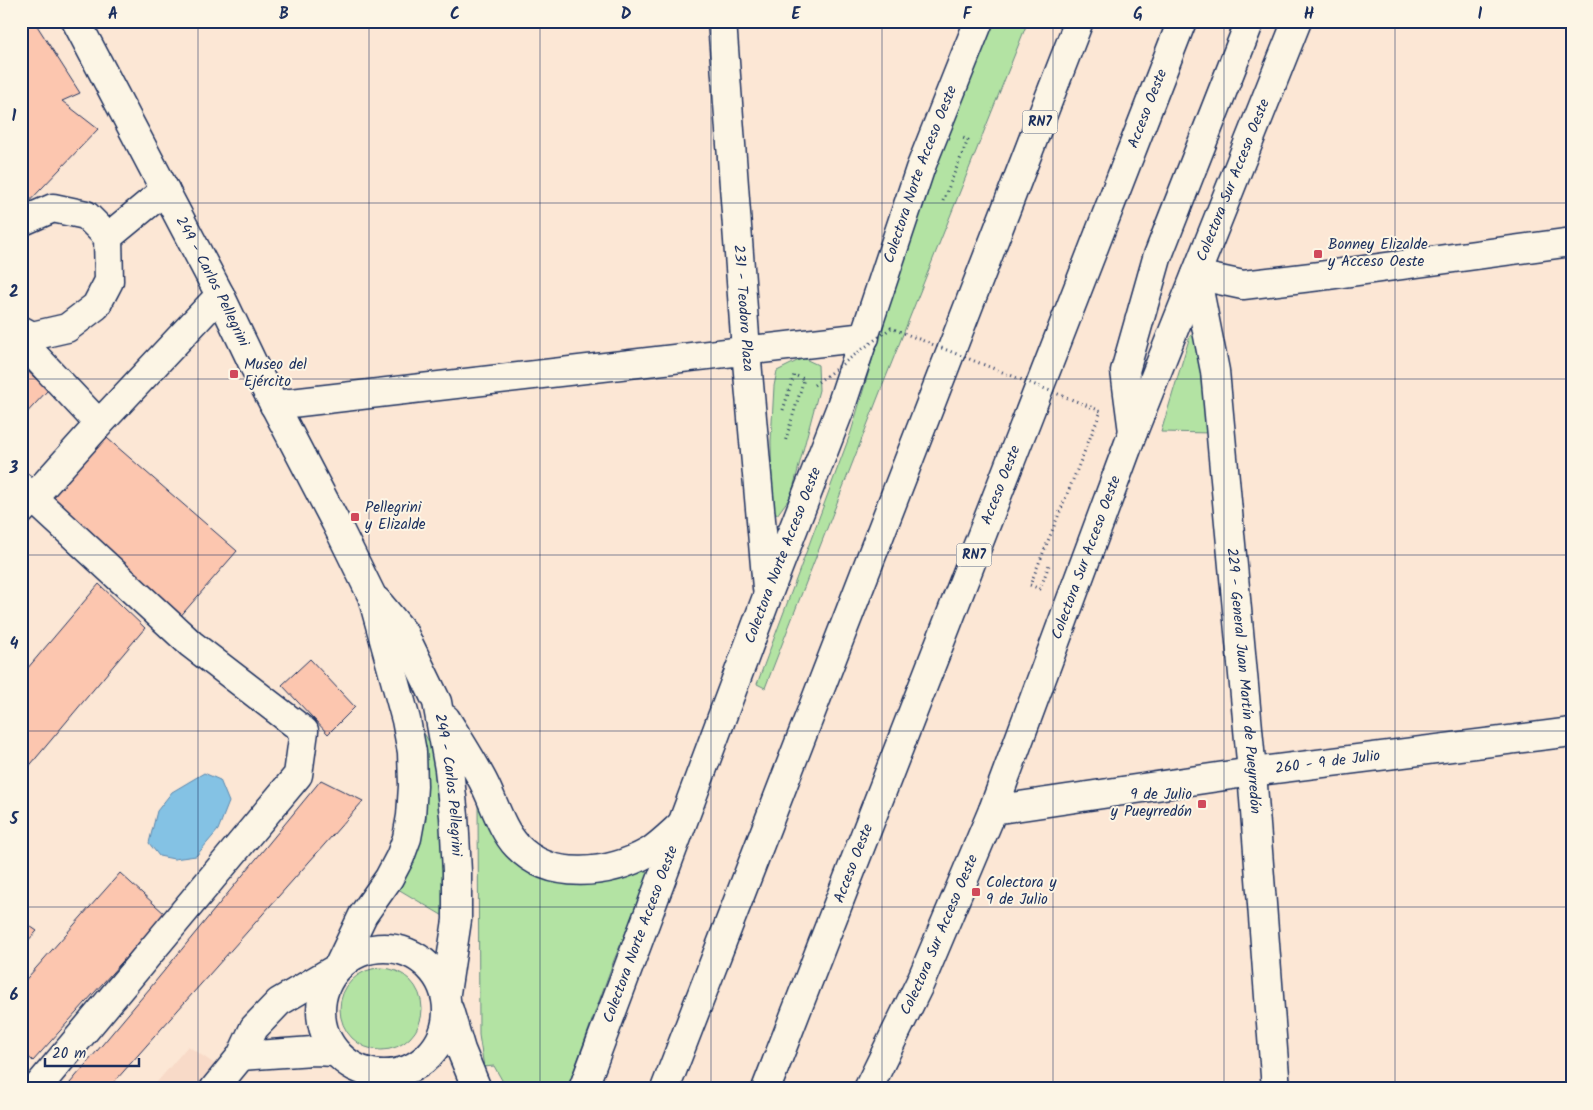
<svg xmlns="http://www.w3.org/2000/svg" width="1593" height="1110" font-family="Kalam,sans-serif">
	<rect width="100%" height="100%" fill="#fce7d5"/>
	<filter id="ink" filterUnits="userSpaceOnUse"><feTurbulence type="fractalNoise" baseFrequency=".02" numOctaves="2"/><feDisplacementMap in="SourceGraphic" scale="10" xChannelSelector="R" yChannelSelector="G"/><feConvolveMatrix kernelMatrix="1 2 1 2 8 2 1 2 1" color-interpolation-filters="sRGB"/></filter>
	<g filter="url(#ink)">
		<!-- built -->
		<path fill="#f8dac8" d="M188,1046L228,1073L251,1089H151Z
			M300,1082L308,1089H278Z"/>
		<!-- green -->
		<path fill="#b3e3a3" stroke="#678980" d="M991,21H1028L880,392L765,688L757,684L851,432L907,241Z
			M1199,330L1212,433L1161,432L1190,336Z
			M803,358L818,365L819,390L791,496L777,515L772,505L771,441L774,386L777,371Z
			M422,730L431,745L444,830L445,917L398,889L410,855L426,821Z
			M478,798C489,818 505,855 523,869C538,881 593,879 614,879C625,879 637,869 646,871L649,875L648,880L614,960L567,1089H507L494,1066L484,1067L479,1035Z
			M340 1009a41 41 0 1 1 82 0a41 41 0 1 1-82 0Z"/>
		<!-- water -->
		<path fill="#84c2e4" stroke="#5a87ae" d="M204,773L220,780L229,802L218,830L196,856L174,859L159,856L149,843L157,811L172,792Z"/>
		<!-- building -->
		<path fill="#fcc6af" stroke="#1b2f5e" d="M21,21H34L80,93L62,101L98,129L23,208L21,207V89L28,80L21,67Z
			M21,365L48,390L21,419Z
			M100,432L237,551L178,619L41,500Z
			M99,584L145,628L21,776V676Z
			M310,659L355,707L328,734L282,685Z
			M321,780L363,801L108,1089H65L150,988Z
			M120,873L165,914L33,1061L21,1050V985Z
			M21,920L37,931L21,948Z"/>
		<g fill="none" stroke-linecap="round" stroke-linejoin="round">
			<defs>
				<g id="minor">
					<path id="s1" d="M76,21L220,295L254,366L336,523L372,596L406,720L412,752L413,786L411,816L407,838L400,857L389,878L363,915L340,963"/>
					<path id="s2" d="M722,21L746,350L767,588"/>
					<path d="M21,222L53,208L86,215L108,237L109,281L96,306L67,328L32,336L21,330"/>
					<path d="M108,237L165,190"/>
					<path id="s3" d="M1196,275L1215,371L1252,772L1276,1089"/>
					<path d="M1196,275L1243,285L1320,276L1572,242"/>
					<path d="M21,341L99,424"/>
					<path d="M274,405L865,337"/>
					<path d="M21,487L191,644L304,731L298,775L36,1089"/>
					<path d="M21,511L99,424L220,295"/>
					<path id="s4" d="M377,601L403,632L437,702L449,769L454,816L457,872V920L446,993"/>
					<path d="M446,719C459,740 472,760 483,781C494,802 501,829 517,846C551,882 610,874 649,852C660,845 671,834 681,825"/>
					<path id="s5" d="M993,810L1252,772L1572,732"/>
					<circle cx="384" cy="1011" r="63"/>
					<path d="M449,1010L461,1050L477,1089"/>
					<path d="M241,1056L313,1051L335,1052"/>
					<path d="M214,1089L241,1056L254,1028L279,1002L335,969"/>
					<path id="s6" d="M583,1089L768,594L840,409L920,169L979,21"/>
					<path id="s7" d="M868,1089L920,983L993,810L1133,432L1297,21"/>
				</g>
				<g id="highway">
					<path d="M1133,432L1125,371L1157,258L1250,21"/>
					<path d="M665,1089L1079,21"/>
					<path id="s8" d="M766,1089L1182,21"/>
				</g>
			</defs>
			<!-- minor casing -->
			<use href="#minor" stroke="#1b2f5e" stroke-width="31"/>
			<!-- highway casing -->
			<use href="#highway" stroke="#1b2f5e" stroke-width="31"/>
			<!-- path -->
			<path stroke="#1b2f5e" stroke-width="3" stroke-dasharray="1 4" stroke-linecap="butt" d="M943,201L968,140L963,138
				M783,410L794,375L804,379L785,442
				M1030,585L1040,589L1049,565"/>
			<!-- minor -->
			<use href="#minor" stroke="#fcf5e5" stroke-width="28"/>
			<!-- highway -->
			<use href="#highway" stroke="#fcf5e5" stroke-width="28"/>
			<!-- path-bridge -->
			<path stroke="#1b2f5e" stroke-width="3" stroke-dasharray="1 4" stroke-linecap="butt" d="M814,385L891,328L1101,411L1030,585"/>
		</g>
	</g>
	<!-- grid -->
	<path fill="none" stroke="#1b2f5e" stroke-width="1" stroke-opacity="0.55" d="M198,21V1089M369,21V1089M540,21V1089M711,21V1089M882,21V1089M1053,21V1089M1224,21V1089M1395,21V1089M21,203H1572M21,379H1572M21,555H1572M21,731H1572M21,907H1572"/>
	<!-- markers -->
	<g fill="#d1495b" stroke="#fcf5e5" stroke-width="2">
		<rect x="1313" y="249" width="10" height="10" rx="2.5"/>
		<rect x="229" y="369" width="10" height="10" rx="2.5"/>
		<rect x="350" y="512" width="10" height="10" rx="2.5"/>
		<rect x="1197" y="799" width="10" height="10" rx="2.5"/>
		<rect x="971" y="887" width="10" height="10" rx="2.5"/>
	</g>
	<g text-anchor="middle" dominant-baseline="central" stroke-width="4" stroke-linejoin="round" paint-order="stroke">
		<!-- shield labels -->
		<g fill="#fcf5e5" stroke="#5e6a86" stroke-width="1">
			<rect x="1022.5" y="110.5" width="35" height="23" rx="4"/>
			<rect x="956.5" y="543.5" width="35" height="23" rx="4"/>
		</g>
		<g font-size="14" font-weight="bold" fill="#1b2f5e">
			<text x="1040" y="122">RN7</text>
			<text x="974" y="555">RN7</text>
		</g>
		<!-- street labels -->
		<g font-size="15" fill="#1b2f5e" stroke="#fcf5e5">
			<text stroke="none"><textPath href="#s8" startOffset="1052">Acceso Oeste</textPath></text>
			<text stroke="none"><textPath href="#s6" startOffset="975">Colectora Norte Acceso Oeste</textPath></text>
			<text stroke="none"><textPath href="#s7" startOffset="980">Colectora Sur Acceso Oeste</textPath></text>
			<text stroke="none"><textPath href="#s1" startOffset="294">249 - Carlos Pellegrini</textPath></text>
			<text stroke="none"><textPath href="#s2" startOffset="288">231 - Teodoro Plaza</textPath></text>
			<text stroke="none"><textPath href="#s8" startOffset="648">Acceso Oeste</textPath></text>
			<text stroke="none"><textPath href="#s6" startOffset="570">Colectora Norte Acceso Oeste</textPath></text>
			<text stroke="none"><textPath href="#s7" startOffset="575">Colectora Sur Acceso Oeste</textPath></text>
			<text stroke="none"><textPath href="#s3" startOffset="409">229 - General Juan Martín de Pueyrredón</textPath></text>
			<text stroke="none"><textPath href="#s5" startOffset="338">260 - 9 de Julio</textPath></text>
			<text stroke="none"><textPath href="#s4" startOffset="202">249 - Carlos Pellegrini</textPath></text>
			<text stroke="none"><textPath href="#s8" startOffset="242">Acceso Oeste</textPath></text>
			<text stroke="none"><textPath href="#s7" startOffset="170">Colectora Sur Acceso Oeste</textPath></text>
			<text stroke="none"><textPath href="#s6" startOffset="165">Colectora Norte Acceso Oeste</textPath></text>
		</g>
		<!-- poi labels -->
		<g font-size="15" fill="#1b2f5e" stroke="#fcf5e5" text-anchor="start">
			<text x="1328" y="245">Bonney Elizalde<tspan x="1328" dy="17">y Acceso Oeste</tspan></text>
			<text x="244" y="365">Museo del<tspan x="244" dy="17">Ejército</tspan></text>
			<text x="365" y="508">Pellegrini<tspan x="365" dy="17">y Elizalde</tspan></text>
			<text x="1192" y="795" text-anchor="end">9 de Julio<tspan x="1192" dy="17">y Pueyrredón</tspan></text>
			<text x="986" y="883">Colectora y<tspan x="986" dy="17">9 de Julio</tspan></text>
		</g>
	</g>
	<!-- margin -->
	<rect width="1593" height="1110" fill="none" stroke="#fcf5e5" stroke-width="55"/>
	<!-- scale -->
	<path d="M45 1058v8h94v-8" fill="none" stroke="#1b2f5e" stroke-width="2.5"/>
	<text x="52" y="1058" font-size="15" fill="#1b2f5e" stroke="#fcf5e5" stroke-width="4" paint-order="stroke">20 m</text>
	<rect x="28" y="28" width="1538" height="1054" fill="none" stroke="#1b2f5e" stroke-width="2"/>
	<g font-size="16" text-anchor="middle" font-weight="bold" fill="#1b2f5e">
		<text x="113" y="19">A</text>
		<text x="284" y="19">B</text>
		<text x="455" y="19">C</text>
		<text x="626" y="19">D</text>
		<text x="796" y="19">E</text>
		<text x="967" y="19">F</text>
		<text x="1138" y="19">G</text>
		<text x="1309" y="19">H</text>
		<text x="1480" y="19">I</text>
		<text x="14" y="121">1</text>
		<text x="14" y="297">2</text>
		<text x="14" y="473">3</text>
		<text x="14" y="649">4</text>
		<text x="14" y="824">5</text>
		<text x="14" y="1000">6</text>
	</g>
</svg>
